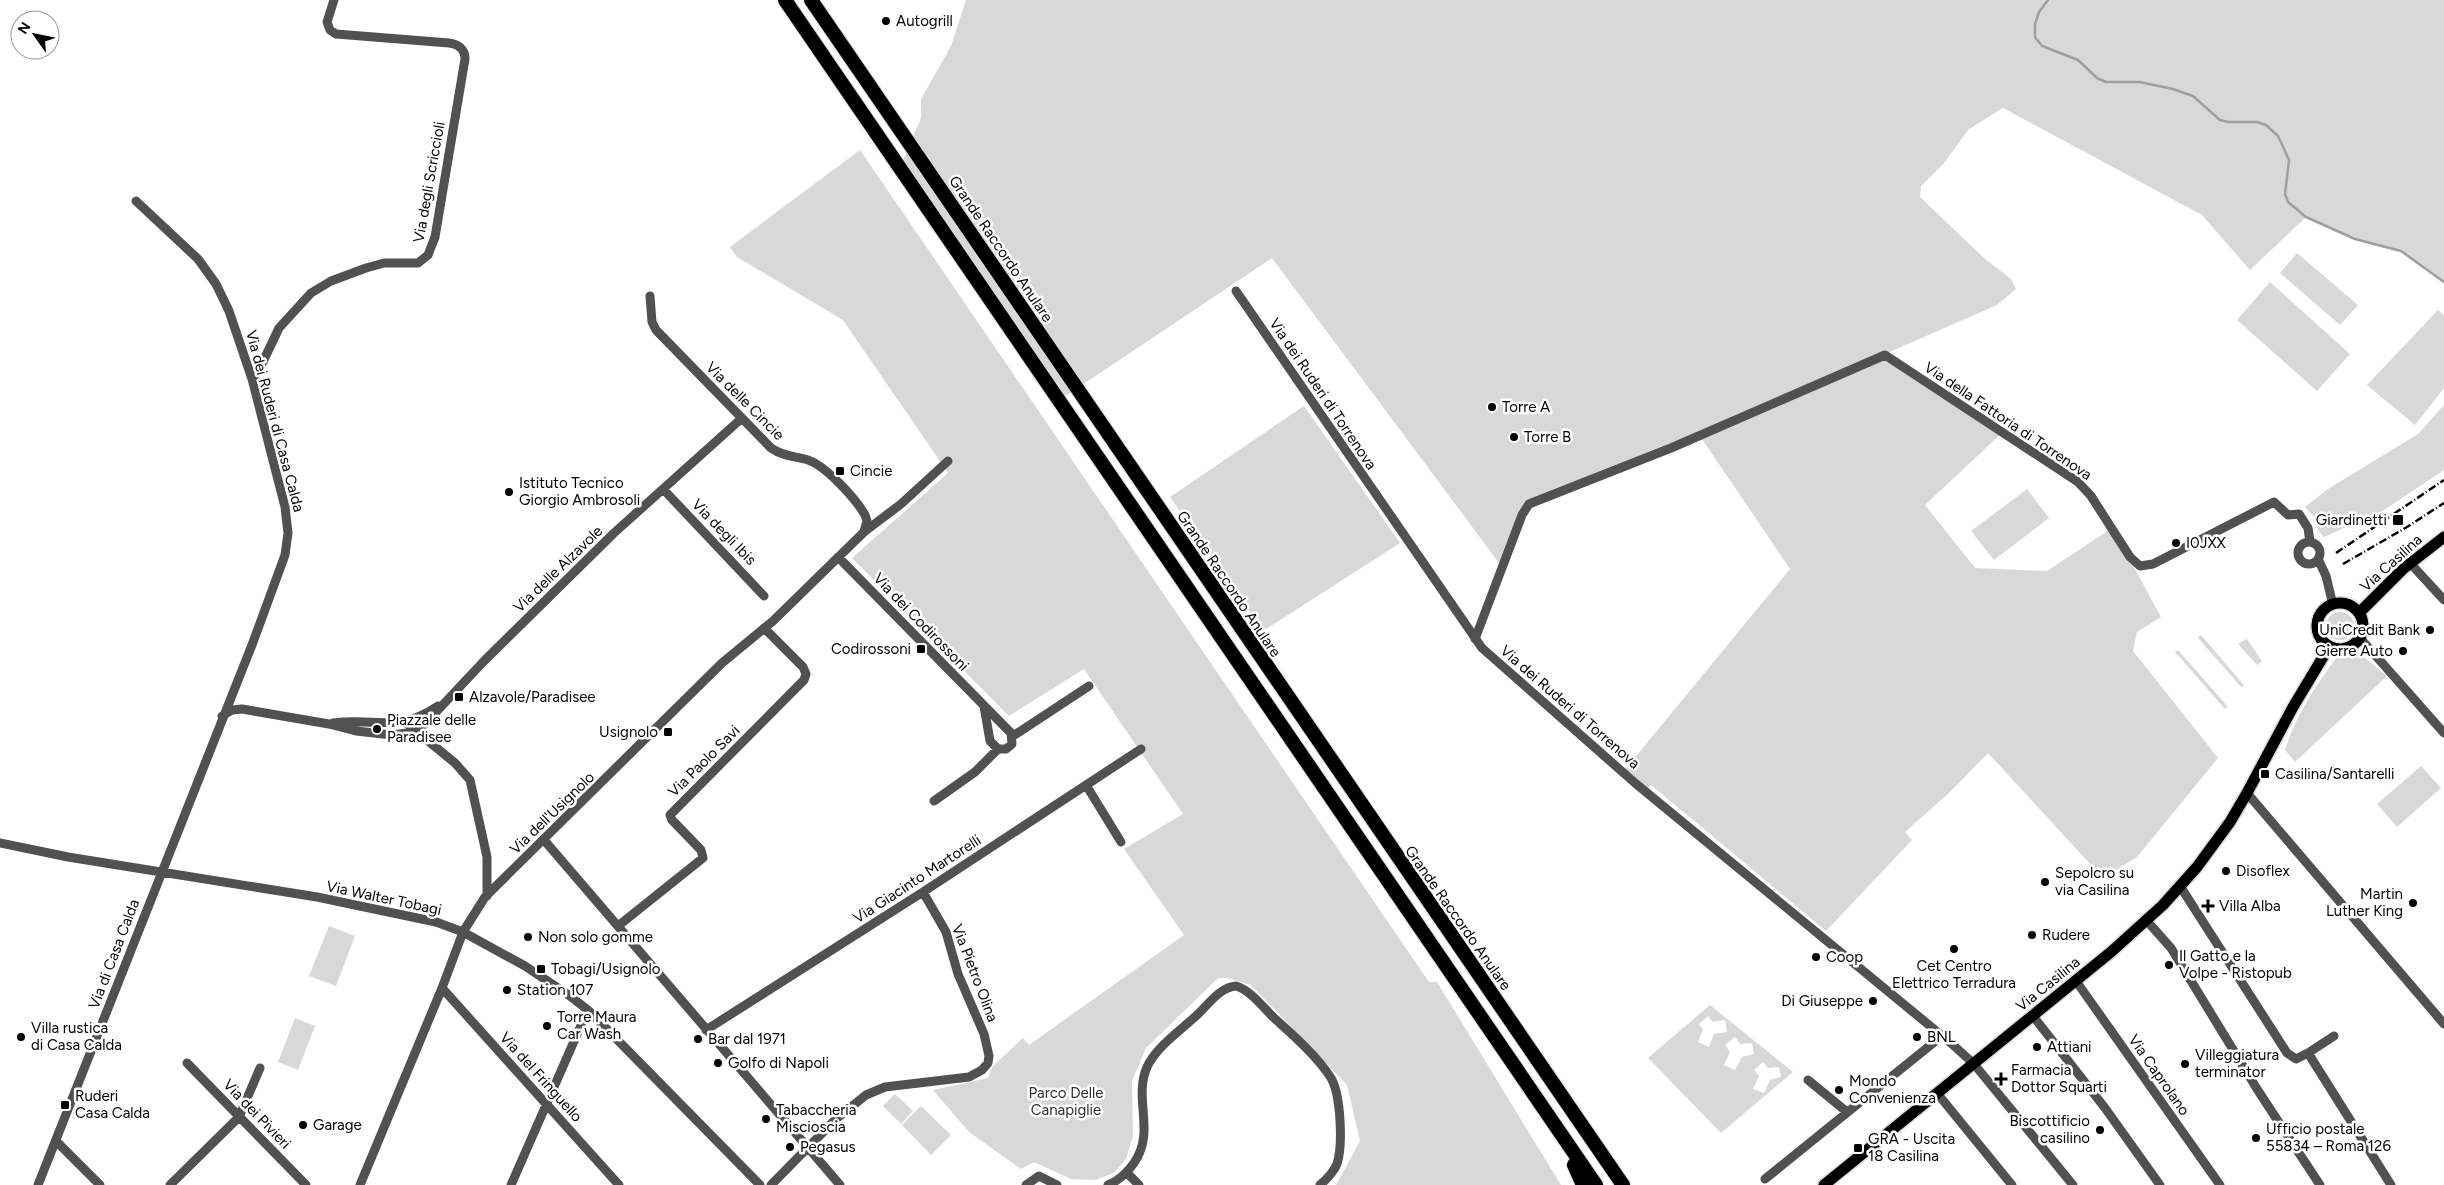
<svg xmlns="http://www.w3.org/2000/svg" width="2444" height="1185" font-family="Figtree,sans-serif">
	<rect width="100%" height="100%" fill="#fff"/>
	<!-- green -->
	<path fill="#d8d8d8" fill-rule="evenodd" d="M966,0H2444V283L2401,251L2381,247L2337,232L2306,217L2250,270L2202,215L2003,108L1969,129L1944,163L1921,186L1920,197L1985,259L2011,279L2016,289L1997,305L1885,354L2003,432L1925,505L1975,568L2047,571L2112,528C2130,557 2144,587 2161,617L2137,632L2133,651L2218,758L2137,857L2103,878L1988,753L1950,792L1905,832L1912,840L1826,931L1651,785L1645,791L1623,772L1790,569L1700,436L1527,506L1502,567L1272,258L1058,401L900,168L921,118V99L951,46Z
		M860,150L1429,982H1437L1561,1185H1336L1360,1141L1347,1085L1251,985L1227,978H1218L1146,1048L1132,1081L1133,1136L1126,1159L1115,1172L1096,1180L1071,1179L1034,1162L1021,1169L969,1132L933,1090L988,1078L992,1067L1023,1038L1029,1045L1184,935L1124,849L1183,814L1084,669L1009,716L852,558L948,473L843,320L737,257L730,247Z
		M2297,253L2358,305L2340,325L2280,273Z
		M2270,282L2350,354L2317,391L2237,320Z
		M2438,310L2444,315V388L2415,425L2367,385Z
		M2444,405V470L2384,510L2324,537L2318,530L2315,518L2305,507L2328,489L2418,434Z
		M1304,406L1400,543L1263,631L1170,497Z
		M2027,489L2049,518L1994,560L1971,531Z
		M2326 626a14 14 0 1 1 28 0a14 14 0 1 1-28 0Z
		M2201,635L2244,685L2241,687L2198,638Z
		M2247,639L2262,661L2257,665L2238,644Z
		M2178,650L2228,707L2225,709L2175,652Z
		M2339,654L2364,657L2387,676L2295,762L2285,750C2296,714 2317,684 2339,654Z
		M2421,766L2441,788L2397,827L2377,804Z
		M329,926L355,936L336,986L309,976Z
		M1710,1005L1793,1072L1721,1133L1648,1058ZM1708,1016L1713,1022L1725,1020L1727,1032L1714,1034L1709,1047L1698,1042L1703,1030L1699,1024ZM1735,1037L1740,1044L1752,1043L1754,1054L1742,1057L1735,1070L1724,1065L1730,1052L1725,1045ZM1763,1062L1768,1068L1779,1067L1781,1077L1770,1080L1764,1093L1753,1089L1759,1076L1754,1070Z
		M295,1018L315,1026L298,1070L278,1062Z
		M895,1094L913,1111L901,1124L883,1106Z
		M921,1106L951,1135L931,1155L902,1125Z"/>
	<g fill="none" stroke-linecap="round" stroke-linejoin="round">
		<!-- stream -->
		<path stroke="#9f9f9f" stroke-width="2.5" d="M2048,0L2039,12L2035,24V37L2042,46L2078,60L2097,78L2106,82H2139L2173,89L2193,96L2220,120L2228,122H2257L2266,125L2278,136L2289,160L2285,194L2288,202L2306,217L2355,239L2401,251L2444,282"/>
		<defs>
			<path id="major" d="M2317 626a23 23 0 1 1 46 0a23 23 0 1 1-46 0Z
				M2359,613L2403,569L2444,537
				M1824,1185L2111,952L2163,905L2197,867L2230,822L2247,793L2293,707L2329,647"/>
			<path id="highway" d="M785,0L1596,1185
				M811,0L1623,1185
				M1574,1165L1583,1185"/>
		</defs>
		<!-- major casing -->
		<use href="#major" stroke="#dbdbdb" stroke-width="14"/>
		<!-- highway casing -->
		<use href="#highway" stroke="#dbdbdb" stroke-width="16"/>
		<!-- minor -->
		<path stroke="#515151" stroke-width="9" d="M1236,291L1482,648L1635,783L1952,1044L1974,1064L2073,1185
			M650,296L652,322L656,330L771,448C784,457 795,456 808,460C826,466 856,499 865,515L867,521L864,532
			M252,379L260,368L279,328L311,293L331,281L366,268L384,263H418L428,255L435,237L465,59C465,49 458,44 449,43L336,34L330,30L327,22L334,0
			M663,489L764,596
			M2298 553a11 11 0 1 1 22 0a11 11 0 1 1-22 0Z
			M838,557L1011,733L1012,744L1006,749H998L990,741L984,706
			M2318,559L2326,576L2333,605
			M2410,563L2444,600
			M2360,638L2444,733
			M1475,639L1522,515L1529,504L1671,448L1885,355L2078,482L2091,496L2130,557L2140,566L2153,564L2274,502L2288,515L2299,514L2308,528L2310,542
			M222,716L232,710L242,709L329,724L356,731L392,735L407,733L422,727L484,661L614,533L742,418
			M405,722L455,763L470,780L487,857V896
			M333,723C375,717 397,734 438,706
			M1013,736L1089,686
			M1086,785L1121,842
			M2247,793L2444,1024
			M934,801L975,772L998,749
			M544,840L840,1185
			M0,843L68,857L317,897L436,922L463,932L525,966L570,996L589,1011L760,1185
			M2180,886L2287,1053L2296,1059L2308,1053L2391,1185
			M2147,921L2171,948L2257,1089L2320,1185
			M618,926L703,858L701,850L672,820L670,815L804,680L806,674L803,667L764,628
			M2076,981L2220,1185
			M442,988L619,1185
			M2033,1016L2105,1108L2160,1185
			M706,1030L923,892L1141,749
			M2308,1053L2334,1036
			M187,1063L306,1185
			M1808,1080L1847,1112
			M1937,1093L2012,1185
			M56,1141L100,1185
			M1127,1173L1139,1185
			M1765,1179L1943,1035
			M38,1185L252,645L285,555L288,533L285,507L252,379L229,311L216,284L198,259L136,201
			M170,1185L239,1117L260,1068
			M360,1185L442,988L463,932L485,897L722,663L773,621L864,532L901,504L948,461
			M511,1185L582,1023
			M771,1185L836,1119L866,1095L885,1087L969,1077L982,1070L988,1063L989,1056L984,1034L958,974L946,932L923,892
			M1026,1185L1039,1176L1057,1185
			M1108,1185C1120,1180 1127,1173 1134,1163C1156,1131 1133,1099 1147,1067C1156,1047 1181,1030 1197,1015C1208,1005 1220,987 1236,986C1250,990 1263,1007 1273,1017C1292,1034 1318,1057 1331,1078C1341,1095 1343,1145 1337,1164C1333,1173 1327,1179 1320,1185"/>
		<!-- major -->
		<use href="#major" stroke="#000" stroke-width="11"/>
		<!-- highway -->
		<use href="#highway" stroke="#000" stroke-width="14"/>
		<!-- rail -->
		<path stroke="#000" stroke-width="2.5" stroke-dasharray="8 2.5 1 2.5" stroke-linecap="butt" d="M2336,553L2444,480
			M2343,564L2407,527L2444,503"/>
	</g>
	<!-- markers -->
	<g fill="#000" stroke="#fff" stroke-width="2">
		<circle cx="886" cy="21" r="5"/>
		<circle cx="1492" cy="407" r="5"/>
		<circle cx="1514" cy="437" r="5"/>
		<rect x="835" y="466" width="10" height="10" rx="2.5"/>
		<circle cx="509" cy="492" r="5"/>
		<rect x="2392" y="514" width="12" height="12" rx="2.5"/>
		<circle cx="2176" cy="543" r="5"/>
		<circle cx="2430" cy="630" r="5"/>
		<rect x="916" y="644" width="10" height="10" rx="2.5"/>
		<circle cx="2403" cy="651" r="5"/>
		<rect x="454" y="692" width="10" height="10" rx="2.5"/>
		<circle cx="377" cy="729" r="5"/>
		<rect x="663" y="727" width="10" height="10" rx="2.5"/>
		<rect x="2260" y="769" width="10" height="10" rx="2.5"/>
		<circle cx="2226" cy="871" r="5"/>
		<circle cx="2045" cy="882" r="5"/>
		<circle cx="2413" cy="903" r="5"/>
		<path d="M2205.5 898.5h5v5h5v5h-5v5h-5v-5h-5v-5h5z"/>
		<circle cx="2032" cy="935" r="5"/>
		<circle cx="528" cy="937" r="5"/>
		<circle cx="1954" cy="949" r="5"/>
		<circle cx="1816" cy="957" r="5"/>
		<circle cx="2169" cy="965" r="5"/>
		<rect x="536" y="964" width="10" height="10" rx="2.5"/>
		<circle cx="507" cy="990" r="5"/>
		<circle cx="1873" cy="1001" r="5"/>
		<circle cx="547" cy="1026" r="5"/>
		<circle cx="21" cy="1037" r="5"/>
		<circle cx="1917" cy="1037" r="5"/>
		<circle cx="698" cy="1039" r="5"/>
		<circle cx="2037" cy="1047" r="5"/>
		<circle cx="718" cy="1063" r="5"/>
		<circle cx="2185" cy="1064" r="5"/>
		<path d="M1998.5 1071.5h5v5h5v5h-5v5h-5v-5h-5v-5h5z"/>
		<circle cx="1839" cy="1090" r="5"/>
		<rect x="60" y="1100" width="10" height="10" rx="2.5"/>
		<circle cx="766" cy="1119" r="5"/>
		<circle cx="303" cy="1125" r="5"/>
		<circle cx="2100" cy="1130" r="5"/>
		<circle cx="2256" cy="1138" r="5"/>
		<circle cx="790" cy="1147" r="5"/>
		<rect x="1853" y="1143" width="10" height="10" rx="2.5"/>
	</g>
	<g text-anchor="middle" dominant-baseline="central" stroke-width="5" stroke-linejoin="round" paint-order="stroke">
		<!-- poi labels -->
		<g font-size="15" fill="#000" stroke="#fff" text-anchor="start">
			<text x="896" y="21">Autogrill</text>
			<text x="1502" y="407">Torre A</text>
			<text x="1524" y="437">Torre B</text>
			<text x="850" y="471">Cincie</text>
			<text x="519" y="483">Istituto Tecnico<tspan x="519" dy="17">Giorgio Ambrosoli</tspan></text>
			<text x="2387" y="520" text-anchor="end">Giardinetti</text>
			<text x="2186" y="543">I0JXX</text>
			<text x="2420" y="630" text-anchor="end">UniCredit Bank</text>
			<text x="911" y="649" text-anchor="end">Codirossoni</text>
			<text x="2393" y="651" text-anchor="end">Gierre Auto</text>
			<text x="469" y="697">Alzavole/Paradisee</text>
			<text x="387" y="720">Piazzale delle<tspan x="387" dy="17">Paradisee</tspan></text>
			<text x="658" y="732" text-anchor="end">Usignolo</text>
			<text x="2275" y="774">Casilina/Santarelli</text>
			<text x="2236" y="871">Disoflex</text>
			<text x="2055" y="873">Sepolcro su<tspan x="2055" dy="17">via Casilina</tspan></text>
			<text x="2403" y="894" text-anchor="end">Martin<tspan x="2403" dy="17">Luther King</tspan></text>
			<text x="2219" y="906">Villa Alba</text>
			<text x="2042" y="935">Rudere</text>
			<text x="538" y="937">Non solo gomme</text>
			<text x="2179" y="956">Il Gatto e la<tspan x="2179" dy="17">Volpe - Ristopub</tspan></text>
			<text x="1826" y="957">Coop</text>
			<text x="1954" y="966" text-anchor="middle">Cet Centro<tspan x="1954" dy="17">Elettrico Terradura</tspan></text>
			<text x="551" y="969">Tobagi/Usignolo</text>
			<text x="517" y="990">Station 107</text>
			<text x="1863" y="1001" text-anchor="end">Di Giuseppe</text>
			<text x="557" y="1017">Torre Maura<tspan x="557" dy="17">Car Wash</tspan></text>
			<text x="31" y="1028">Villa rustica<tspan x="31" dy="17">di Casa Calda</tspan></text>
			<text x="1927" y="1037">BNL</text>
			<text x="708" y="1039">Bar dal 1971</text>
			<text x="2047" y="1047">Attiani</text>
			<text x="2195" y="1055">Villeggiatura<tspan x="2195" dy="17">terminator</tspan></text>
			<text x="728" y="1063">Golfo di Napoli</text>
			<text x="2011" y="1070">Farmacia<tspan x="2011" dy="17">Dottor Squarti</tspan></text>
			<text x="1849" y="1081">Mondo<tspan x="1849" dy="17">Convenienza</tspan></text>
			<text x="75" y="1096">Ruderi<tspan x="75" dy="17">Casa Calda</tspan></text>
			<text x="776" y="1110">Tabaccheria<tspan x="776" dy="17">Miscioscia</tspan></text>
			<text x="2090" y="1121" text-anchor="end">Biscottificio<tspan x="2090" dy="17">casilino</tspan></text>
			<text x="313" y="1125">Garage</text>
			<text x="2266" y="1129">Ufficio postale<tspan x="2266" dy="17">55834 – Roma 126</tspan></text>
			<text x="1868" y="1139">GRA - Uscita<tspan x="1868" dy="17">18 Casilina</tspan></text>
			<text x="800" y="1147">Pegasus</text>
		</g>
		<!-- street labels -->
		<g font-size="15" fill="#000" stroke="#fff">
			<text transform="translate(429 182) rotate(-80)">Via degli Scriccioli</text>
			<text transform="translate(1001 249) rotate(56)">Grande Raccordo Anulare</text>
			<text transform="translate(1323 394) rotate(56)">Via dei Ruderi di Torrenova</text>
			<text transform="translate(745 401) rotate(45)">Via delle Cincie</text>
			<text transform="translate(275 421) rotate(75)">Via dei Ruderi di Casa Calda</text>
			<text transform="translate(2008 421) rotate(34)">Via della Fattoria di Torrenova</text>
			<text transform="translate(724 532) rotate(46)">Via degli Ibis</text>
			<text transform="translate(2391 563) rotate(-42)">Via Casilina</text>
			<text transform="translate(558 569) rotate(-44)">Via delle Alzavole</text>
			<text transform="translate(1229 584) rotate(56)">Grande Raccordo Anulare</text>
			<text transform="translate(921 622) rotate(46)">Via dei Codirossoni</text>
			<text transform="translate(1570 707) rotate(41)">Via dei Ruderi di Torrenova</text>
			<text transform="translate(704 761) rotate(-45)">Via Paolo Savi</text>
			<text transform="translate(552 813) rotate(-44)">Via dell'Usignolo</text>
			<text transform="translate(917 879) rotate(-33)">Via Giacinto Martorelli</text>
			<text transform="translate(384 898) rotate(12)">Via Walter Tobagi</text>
			<text transform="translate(1458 918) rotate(55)">Grande Raccordo Anulare</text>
			<text transform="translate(114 954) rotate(-69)">Via di Casa Calda</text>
			<text transform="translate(975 973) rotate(69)">Via Pietro Olina</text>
			<text transform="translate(2048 984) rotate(-39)">Via Casilina</text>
			<text transform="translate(2159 1075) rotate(55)">Via Caprolano</text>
			<text transform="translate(541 1077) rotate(48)">Via del Fringuello</text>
			<text transform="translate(257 1114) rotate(46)">Via dei Pivieri</text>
		</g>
		<!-- park labels -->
		<g font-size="15" fill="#2f2f2f" stroke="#fff">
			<text x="1066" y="1093">Parco Delle<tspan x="1066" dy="17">Canapiglie</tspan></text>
		</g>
	</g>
	<!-- north arrow -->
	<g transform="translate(35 35) rotate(303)"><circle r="24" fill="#ffffff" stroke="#999999"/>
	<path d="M0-4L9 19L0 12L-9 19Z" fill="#000000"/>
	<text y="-8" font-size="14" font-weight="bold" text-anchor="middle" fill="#000000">N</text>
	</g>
</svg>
